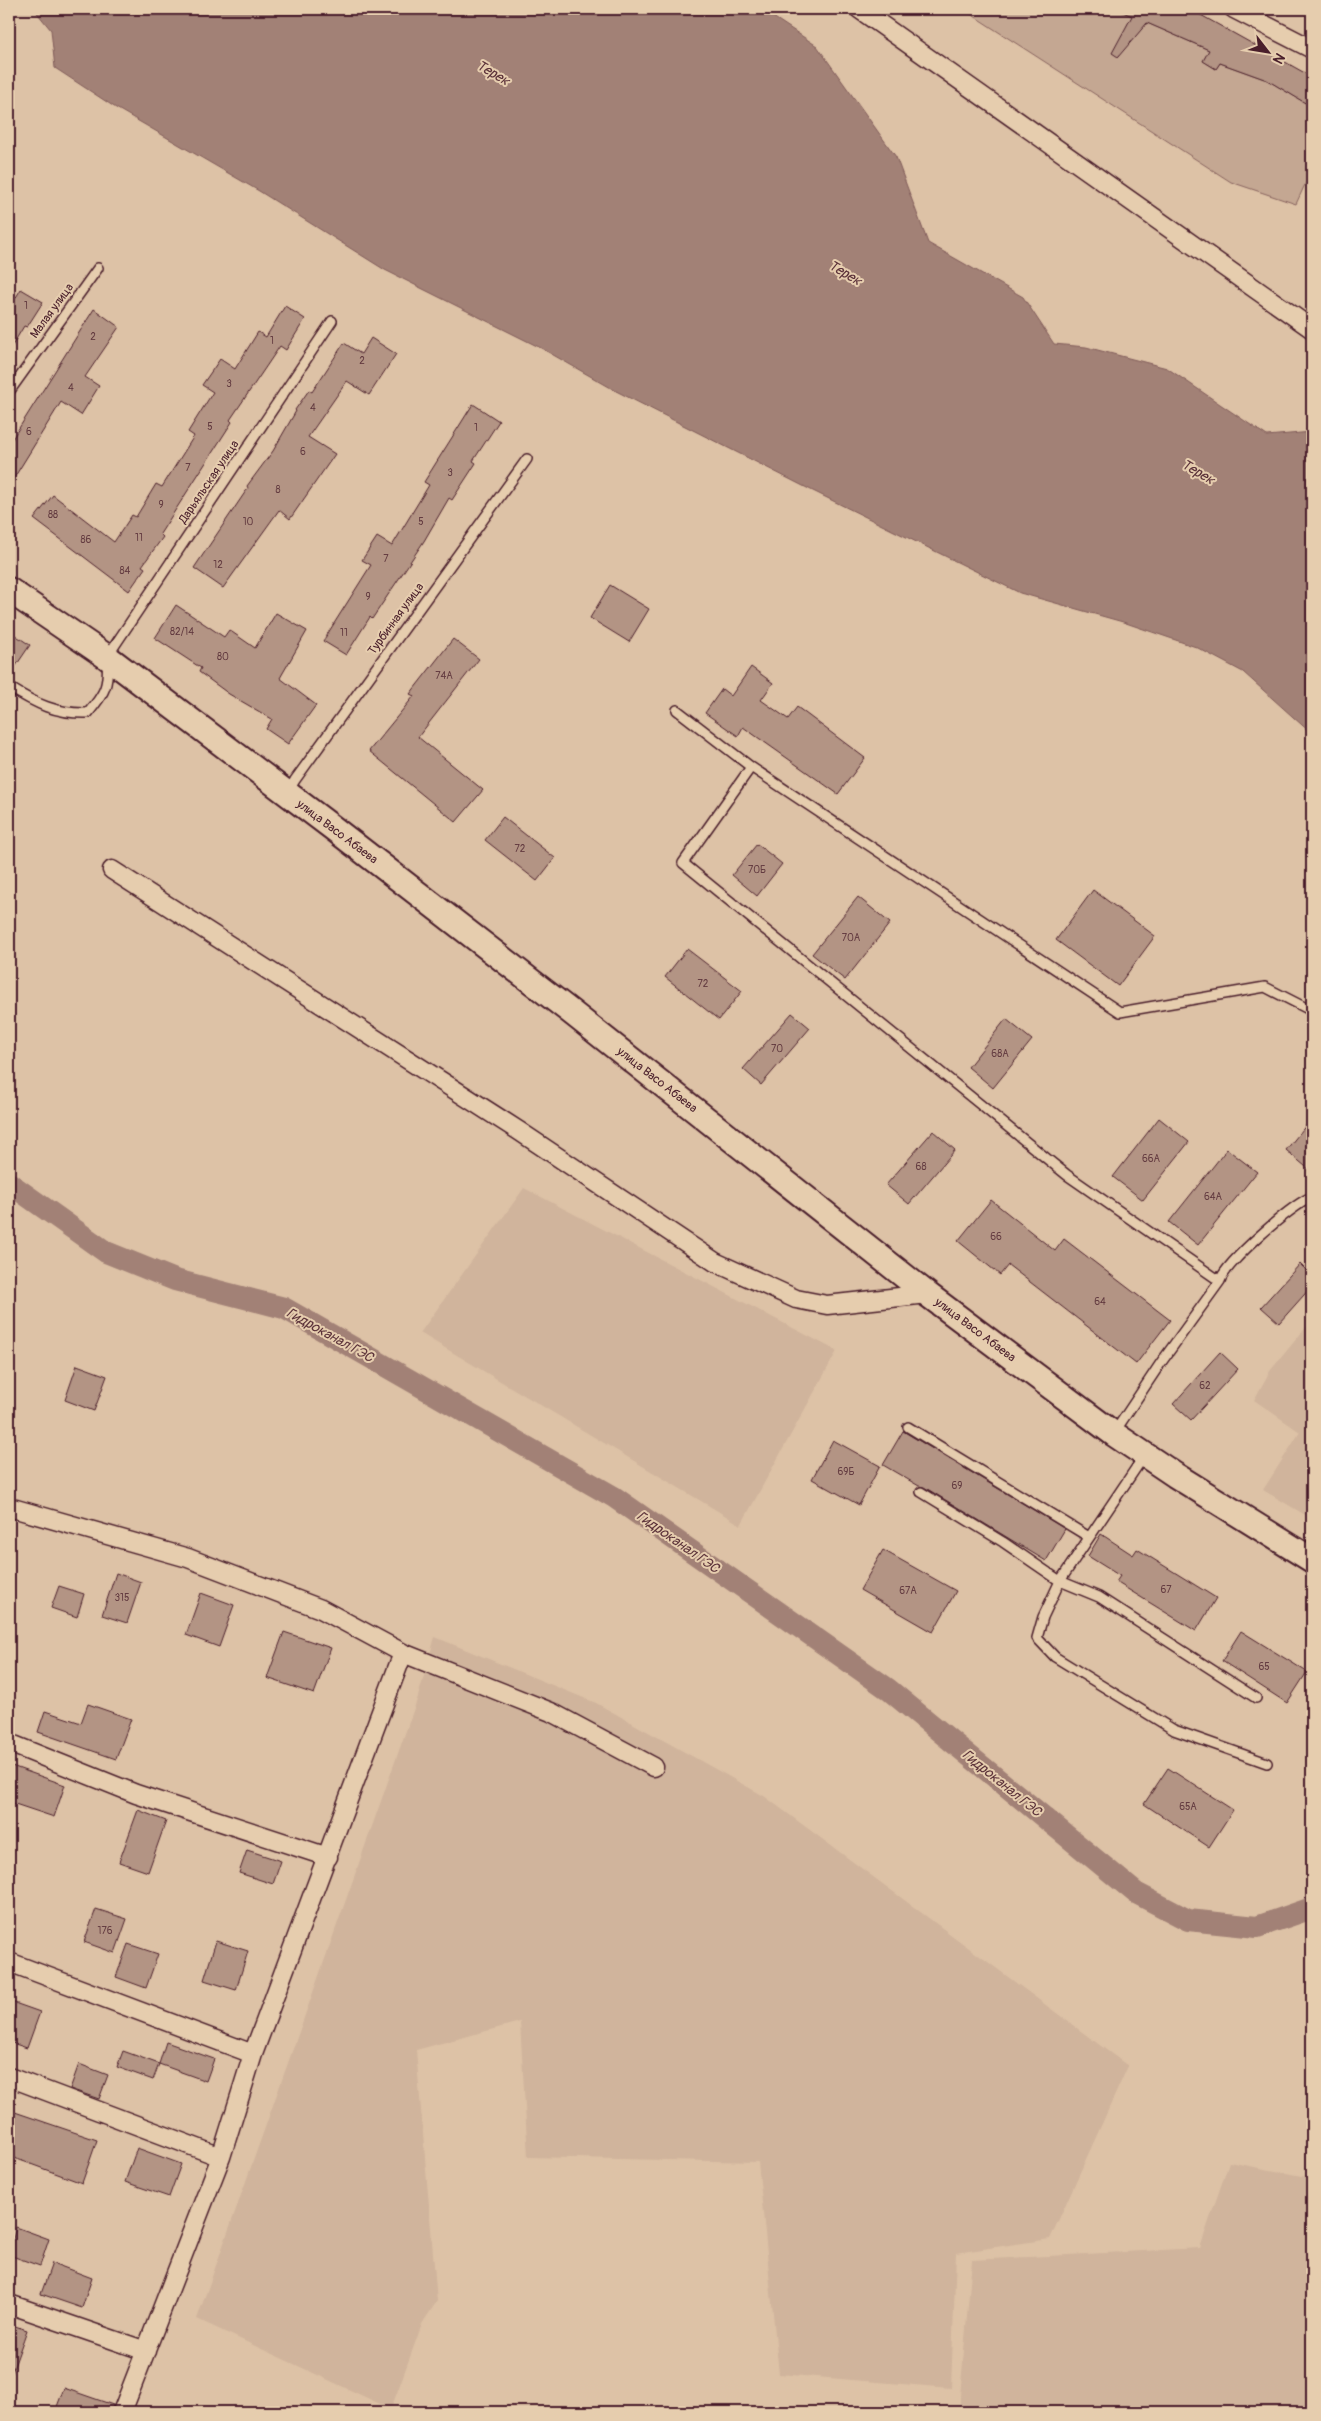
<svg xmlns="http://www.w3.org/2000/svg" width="1321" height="2421" font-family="Pangolin,sans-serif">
	<rect width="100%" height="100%" fill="#ddc2a6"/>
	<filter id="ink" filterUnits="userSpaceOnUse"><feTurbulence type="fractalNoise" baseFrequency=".02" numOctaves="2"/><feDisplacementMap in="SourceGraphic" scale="10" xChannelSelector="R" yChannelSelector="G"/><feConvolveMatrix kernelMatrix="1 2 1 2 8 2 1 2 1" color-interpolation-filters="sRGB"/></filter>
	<g filter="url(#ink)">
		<!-- built -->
		<path fill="#d0b49c" d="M524,1188L837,1351L741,1525L420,1333Z
			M1312,1320V1519L1263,1490L1300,1432L1254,1400L1270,1371Z
			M435,1637L596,1703L764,1796L1128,2066L1050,2239L956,2253L951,2388L779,2374L758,2162L528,2157L520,2022L416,2050L437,2301L422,2324L391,2409L197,2319L418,1697Z
			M1229,2162L1312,2178V2412H960V2396L972,2260L1200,2248Z"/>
		<!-- green -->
		<path fill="#c4a792" stroke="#87635e" d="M963,9H1124L1133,15L1127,26L1138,33L1147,23L1209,50L1203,61L1216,69L1220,63L1267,80L1312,107V180L1308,178L1296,204L1231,182Z"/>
		<!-- water -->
		<path fill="#a28176" stroke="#7f5a58" d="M34,9H761L817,46L896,157L928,243L1023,297L1054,344L1086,347L1167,368L1267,436L1312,432V734L1243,672L1196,647L1123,622L1020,593L813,491L618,392L541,348L385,270L259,191L116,108L55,68L51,30Z"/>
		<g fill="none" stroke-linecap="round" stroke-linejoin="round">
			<!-- canal -->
			<path stroke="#a28176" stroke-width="22" d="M9,1183L106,1252L175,1280L284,1308L614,1497L888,1689L1136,1893L1188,1920L1257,1927L1312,1908"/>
		</g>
		<!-- building -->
		<path fill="#b39484" stroke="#4a1f2b" d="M1116,9H1190L1312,77V107L1267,80L1220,63L1216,69L1203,61L1209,50L1147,23L1118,57L1112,53L1132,16Z
			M21,289L43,302L27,327L24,326L9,351V309Z
			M285,306L305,319L286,350L280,346L230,420L232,422L160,534L163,537L142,566L145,568L129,591L34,519L53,495L114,542L132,515L136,517L156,484L162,487L194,436L188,432L213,392L202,385L220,359L235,369L258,332L266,337Z
			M94,309L119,327L85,377L99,386L81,415L61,402L9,486V444Z
			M371,338L396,354L369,395L347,381L308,437L335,454L290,519L279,510L223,588L194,568L248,488L247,486L273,451L296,411L295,410L309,390L312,392L344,343L361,354Z
			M473,404L499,421L473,461L476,463L452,500L449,498L424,541L372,619L370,617L346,655L323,641L371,565L362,560L377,537L392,546L429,485L424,482Z
			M610,585L649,609L629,642L590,618Z
			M176,605L224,637L229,630L255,648L276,613L307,631L280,678L316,705L288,744L266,729L272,719L229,694L199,672L201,668L155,638Z
			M9,631L30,645L9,676Z
			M453,639L479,659L418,737L483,790L456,822L369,751L414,696L410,694Z
			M751,667L773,683L761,700L788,719L797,707L865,758L838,794L743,727L738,736L705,713L722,689L731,696Z
			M503,817L555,858L537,881L485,840Z
			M757,844L782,864L757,896L732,875Z
			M1093,890L1155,936L1118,986L1056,940Z
			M858,897L890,923L845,980L812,954Z
			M687,949L742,991L719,1020L665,977Z
			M792,1013L810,1028L761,1085L743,1069Z
			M1006,1019L1032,1040L993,1088L968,1067Z
			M1159,1118L1189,1142L1143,1200L1113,1177Z
			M1312,1118V1172L1286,1150Z
			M933,1131L955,1150L909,1204L886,1185Z
			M1227,1149L1257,1172L1198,1245L1169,1222Z
			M991,1200L1055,1251L1064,1239L1170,1320L1136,1364L1008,1265L1000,1275L958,1241Z
			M1300,1264L1312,1276V1286L1279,1323L1261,1307Z
			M1220,1352L1238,1369L1191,1420L1173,1404Z
			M77,1365L107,1376L94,1411L65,1400Z
			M903,1431L1065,1529L1046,1561L924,1487L919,1486L883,1465Z
			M833,1440L880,1466L859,1505L812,1479Z
			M1101,1534L1133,1555L1137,1549L1216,1598L1196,1631L1116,1582L1120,1576L1088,1556Z
			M883,1550L956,1591L933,1632L860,1590Z
			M116,1573L141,1582L127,1623L102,1615Z
			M59,1586L84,1594L77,1617L51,1608Z
			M201,1593L234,1605L219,1647L186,1635Z
			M1241,1631L1307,1672L1287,1703L1222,1661Z
			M284,1632L331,1648L314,1694L267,1678Z
			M88,1704L131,1719L116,1759L38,1732L45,1711L81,1723Z
			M9,1765L65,1785L54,1817L9,1802Z
			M1168,1768L1233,1810L1209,1847L1144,1804Z
			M138,1810L166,1821L148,1872L119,1862Z
			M247,1850L281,1861L273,1884L239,1873Z
			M96,1909L127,1919L115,1953L84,1942Z
			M216,1941L248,1951L236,1990L204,1980Z
			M128,1944L158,1954L146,1988L116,1977Z
			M9,2001L40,2012L27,2048L9,2042Z
			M166,2042L214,2059L206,2081L159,2064Z
			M123,2051L159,2064L153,2080L117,2067Z
			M79,2064L108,2075L99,2099L70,2089Z
			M9,2110L97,2140L82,2183L9,2156Z
			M137,2148L181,2164L169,2197L125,2182Z
			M16,2227L49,2239L40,2266L9,2255Z
			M52,2263L92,2278L82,2308L41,2294Z
			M9,2324L27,2330L11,2375H9Z
			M64,2388L113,2405L112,2412H55Z"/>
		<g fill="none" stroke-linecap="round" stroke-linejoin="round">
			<defs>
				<path id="service" d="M9,392L98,268
					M9,687C36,704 56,714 88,713C106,692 109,685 107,657L332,321
					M677,710L751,767L1120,1012L1265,987L1312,1011
					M751,767L683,863L1067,1175L1220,1281
					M288,792L295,780L527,459
					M908,1427L1089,1537
					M1114,1433L1160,1364L1220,1281C1226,1262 1293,1204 1312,1197
					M1144,1456L1060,1581L1099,1597L1256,1698
					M921,1492L1003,1542L1060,1581L1043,1617L1037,1638L1055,1657L1174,1730L1267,1763"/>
				<path id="minor" d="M859,9L1312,329
					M1234,9L1312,49
					M112,870L519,1131L715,1262L796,1299L827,1305L927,1294
					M9,1507L188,1558L321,1609L403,1653L551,1712L654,1767
					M9,1743L136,1794L328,1857
					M9,1962L253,2054
					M9,2077L221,2157
					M9,2304L146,2351
					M122,2412L221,2157L253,2054L403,1653"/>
				<path id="secondary" d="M9,590L107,657L333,828L571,1012L927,1294L1114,1434L1175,1475L1312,1560"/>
			</defs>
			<!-- service casing -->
			<use href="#service" stroke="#4a1f2b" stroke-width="12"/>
			<!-- minor casing -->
			<use href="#minor" stroke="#4a1f2b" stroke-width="21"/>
			<!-- secondary casing -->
			<use href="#secondary" stroke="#4a1f2b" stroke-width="28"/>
			<!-- service -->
			<use href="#service" stroke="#e6cdae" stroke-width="9"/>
			<!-- minor -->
			<use href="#minor" stroke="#e6cdae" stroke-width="18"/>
			<!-- secondary -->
			<use href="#secondary" stroke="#e6cdae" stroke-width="24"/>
		</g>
	</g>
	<g text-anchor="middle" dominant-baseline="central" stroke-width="4" stroke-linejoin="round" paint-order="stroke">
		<!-- number labels -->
		<g font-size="10" fill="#643c41">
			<text x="26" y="306">1</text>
			<text x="93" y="337">2</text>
			<text x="272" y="341">1</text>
			<text x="362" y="361">2</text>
			<text x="229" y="384">3</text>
			<text x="71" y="388">4</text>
			<text x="313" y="408">4</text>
			<text x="210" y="427">5</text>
			<text x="476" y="428">1</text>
			<text x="29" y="432">6</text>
			<text x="303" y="452">6</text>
			<text x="188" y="468">7</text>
			<text x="450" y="473">3</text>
			<text x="278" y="490">8</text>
			<text x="161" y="505">9</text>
			<text x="53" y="515">88</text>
			<text x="248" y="522">10</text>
			<text x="421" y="522">5</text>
			<text x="139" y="538">11</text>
			<text x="86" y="540">86</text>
			<text x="386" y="559">7</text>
			<text x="218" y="565">12</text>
			<text x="125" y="571">84</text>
			<text x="368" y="597">9</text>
			<text x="182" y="632">82/14</text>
			<text x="344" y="633">11</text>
			<text x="223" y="657">80</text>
			<text x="444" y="676">74А</text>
			<text x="520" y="849">72</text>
			<text x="757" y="870">70Б</text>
			<text x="851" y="938">70А</text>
			<text x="703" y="984">72</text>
			<text x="777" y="1049">70</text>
			<text x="1000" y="1054">68А</text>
			<text x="1151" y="1159">66А</text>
			<text x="921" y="1167">68</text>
			<text x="1213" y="1197">64А</text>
			<text x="996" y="1237">66</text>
			<text x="1100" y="1302">64</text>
			<text x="1205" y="1386">62</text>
			<text x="846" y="1472">69Б</text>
			<text x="957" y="1486">69</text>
			<text x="1166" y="1590">67</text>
			<text x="908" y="1591">67А</text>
			<text x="122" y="1598">315</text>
			<text x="1264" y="1667">65</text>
			<text x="1188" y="1807">65А</text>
			<text x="105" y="1931">176</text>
		</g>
		<!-- street labels -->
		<g font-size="12" fill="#4a1f2b" stroke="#e6cdae">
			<text transform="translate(52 311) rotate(-54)">Малая улица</text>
			<text transform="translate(209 482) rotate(-56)">Дарьяльская улица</text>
			<text transform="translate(396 619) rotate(-54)">Турбинная улица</text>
			<text transform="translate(337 832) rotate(37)">улица Васо Абаева</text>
			<text transform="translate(657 1080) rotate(38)">улица Васо Абаева</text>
			<text transform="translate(975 1330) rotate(37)">улица Васо Абаева</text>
		</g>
		<!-- water labels -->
		<g font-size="14" font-style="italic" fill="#5c333a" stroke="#e6cdae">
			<text transform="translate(493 73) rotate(30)">Терек</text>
			<text transform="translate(845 273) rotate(30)">Терек</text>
			<text transform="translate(1198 472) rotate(30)">Терек</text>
			<text transform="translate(330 1335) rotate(29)">Гидроканал ГЭС</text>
			<text transform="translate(678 1542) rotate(35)">Гидроканал ГЭС</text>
			<text transform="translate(1002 1783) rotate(39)">Гидроканал ГЭС</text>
		</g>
	</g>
	<!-- margin -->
	<rect width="1321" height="2421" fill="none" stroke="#e6cdae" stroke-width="30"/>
	<rect x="15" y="15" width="1291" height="2391" fill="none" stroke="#4a1f2b" stroke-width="2" filter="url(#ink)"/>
	<!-- north arrow -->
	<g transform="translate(1268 52) rotate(121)" stroke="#e6cdae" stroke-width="4" paint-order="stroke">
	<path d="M0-4L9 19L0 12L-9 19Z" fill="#4a1f2b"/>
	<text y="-8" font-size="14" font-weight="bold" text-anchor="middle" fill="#4a1f2b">N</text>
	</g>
</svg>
